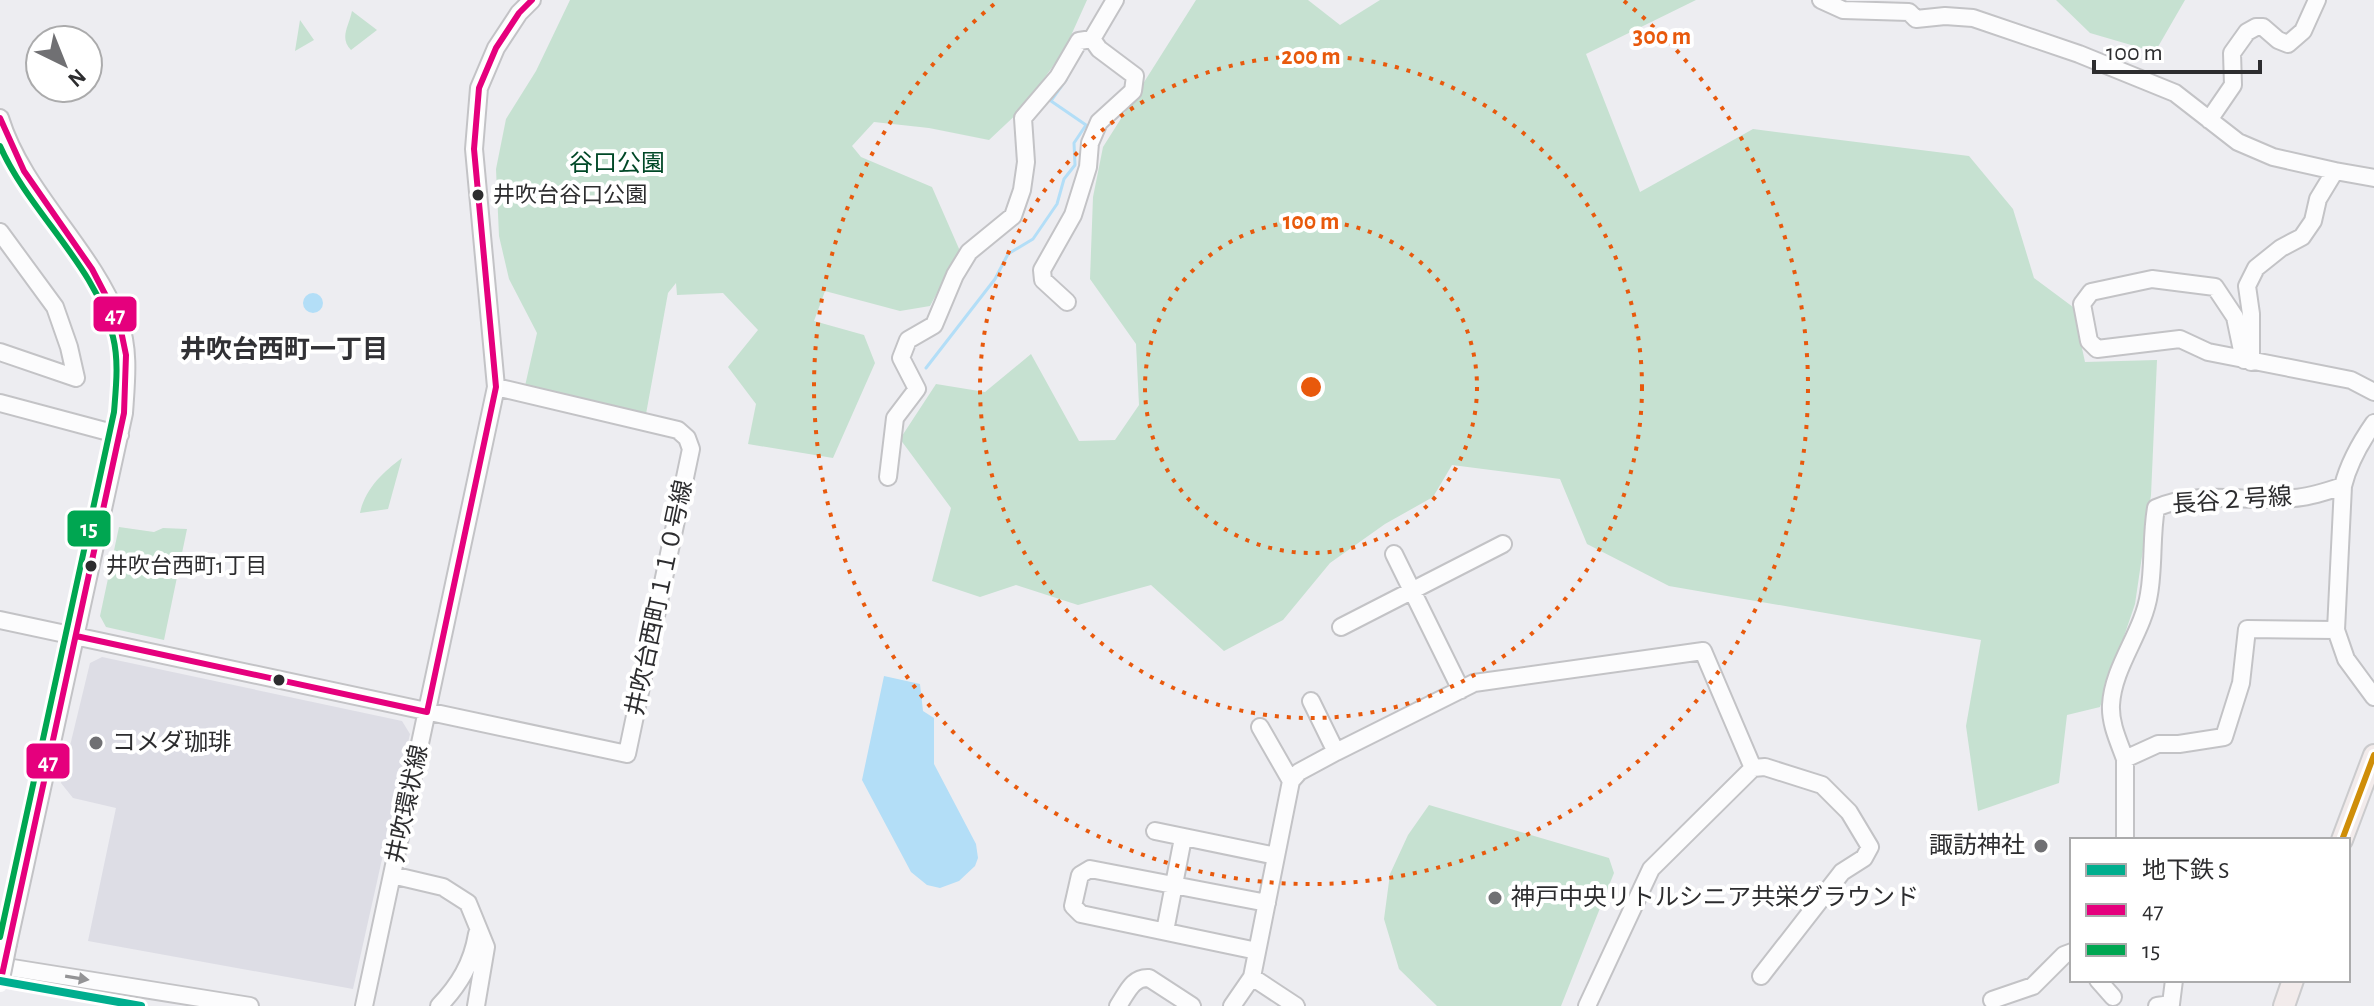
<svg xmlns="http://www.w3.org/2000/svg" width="2374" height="1006" font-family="'Alegreya Sans','Noto Sans JP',sans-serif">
	<rect width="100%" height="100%" fill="#ededf1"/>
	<!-- built -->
	<path fill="#dddde5" d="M102,657L402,721L410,734L353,989L88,941L116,808L73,798L61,783L90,663Z"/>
	<!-- green -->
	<path fill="#c6e1d1" d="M570,0H1087L1064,51L1021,110L989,140L929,128L874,122L852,146L861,157L932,187L960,251L930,306L900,311L825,291L814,321L864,335L875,363L833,458L748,444L756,404L728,367L758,330L723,293L677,295L676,283L668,293L646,414L525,386L537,333L509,279L499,236L496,169L506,119L536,71Z
		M1196,0H1308L1340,25L1380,0H1696L1586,54L1640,192L1753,129L1969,156L2013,209L2034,278L2073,307L2085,362L2157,360L2151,495L2135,604L2100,707L2067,715L2059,783L1978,811L1966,726L1981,640L1669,586L1587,544L1560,479L1452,465L1433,497L1385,524L1330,563L1283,620L1224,651L1151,585L1078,605L1016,585L980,597L932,581L951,508L900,439L936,384L985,392L1031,354L1079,441L1115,440L1139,405L1136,344L1090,279L1093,197L1103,147Z
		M2056,0H2185L2155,52L2090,33Z
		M352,11L377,30L351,50C339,38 349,26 352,11Z
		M300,20L314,40L295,51Z
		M402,458L388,509L360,513C365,489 383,472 402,458Z
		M119,527L154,532L163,528L187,529L164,640L106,627L100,616Z
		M1429,805L1609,858L1614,873L1561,1006H1437L1399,969L1384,919L1390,874L1408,835Z"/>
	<!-- water -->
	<path fill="#b3def7" d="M303 303a10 10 0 1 1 20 0a10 10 0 1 1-20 0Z
		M884,676L920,684L923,711L934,718V764L976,844L978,858L975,866L959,881L940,888L927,885L911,872L862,780Z"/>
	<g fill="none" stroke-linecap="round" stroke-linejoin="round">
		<!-- stream -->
		<path stroke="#b3def7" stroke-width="3" d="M926,368L995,279L1008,254L1033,239L1057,204L1064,179L1075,165L1074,143L1086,125L1051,101L1066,80"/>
		<defs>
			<path id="minor" d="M1821,0L1843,10L1909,12L1916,19L1945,16L1973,18L2079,54L2175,93L2238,142L2273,157L2335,171
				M0,118C23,193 91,247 119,321C130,349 126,383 124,413L8,944
				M2209,120L2233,85L2232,53L2247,32L2256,27H2263L2278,40L2288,44L2303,31L2317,0
				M0,232L55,307L69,347L76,378L0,352
				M1067,302L1043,280L1042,270L1073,215L1088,167L1090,143L1099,122L1133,91L1135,76L1099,49L1092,39
				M2244,360L2235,317L2215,287L2152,279L2091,292L2082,304L2089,341L2097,349L2180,339L2208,352L2351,380L2374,392
				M2251,362V314L2247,286L2256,268L2281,248L2302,237L2313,221L2318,199L2335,171L2374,178
				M0,403L120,435
				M888,477L895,418L917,389L901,358L908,340L934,325L955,275L969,252L1013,216L1022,190L1026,162L1023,118L1058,77L1079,41L1092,39L1115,0
				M2343,486C2327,491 2311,497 2294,498C2249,503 2199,489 2156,508C2151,536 2154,566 2149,594C2143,633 2113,666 2111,705C2110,724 2119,742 2125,759L2158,744H2179L2224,737L2241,683L2247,629L2336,630L2343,486C2349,462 2360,443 2374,423
				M1394,554L1461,690
				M0,620L627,754L691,449L687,438L678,430L496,387
				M1341,627L1503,544
				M2336,630L2346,659L2374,697
				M1311,701L1336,752
				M1260,727L1291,781
				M1155,831L1276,856
				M2125,840V759
				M392,875L443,887L468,903L486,947L476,1006
				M1165,931L1183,838
				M1257,951L1081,914L1073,906L1080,875L1090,869L1267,903
				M0,966L250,1006
				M1252,977L1296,1006
				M2098,980L2113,997
				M1992,1000L2033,986L2064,955L2072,952
				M364,1006L496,387L474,149L479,88L496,48L519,13L532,0
				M439,1006C459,985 472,964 477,934
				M1118,1006C1127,993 1132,977 1149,978L1192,1006
				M1232,1006L1252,977L1291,781L1299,772L1336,752L1474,683L1703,651L1753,768
				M1587,1006L1651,869L1753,768L1765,767L1822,785L1849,812L1870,847L1864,858L1842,872L1761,976
				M2157,1006L2171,1004L2174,980"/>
			<path id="major" d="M2342,840L2374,755
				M2284,1006L2293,980"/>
		</defs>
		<!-- minor casing -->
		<use href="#minor" stroke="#c3c3c6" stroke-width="20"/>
		<!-- major casing -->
		<use href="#major" stroke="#cbcbcd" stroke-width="24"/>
		<!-- minor -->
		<use href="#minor" stroke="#fcfcfd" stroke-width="16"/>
		<!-- major -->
		<use href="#major" stroke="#f2ebeb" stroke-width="20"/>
		<defs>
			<path id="minor-bridge" d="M0,984L8,944"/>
		</defs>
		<!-- minor-bridge casing -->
		<use href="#minor-bridge" stroke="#c3c3c6" stroke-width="20" stroke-linecap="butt"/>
		<!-- minor-bridge -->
		<use href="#minor-bridge" stroke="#fcfcfd" stroke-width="16"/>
		<defs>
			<path id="bus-1" d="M0,118L24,171L92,269L119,321L126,355L124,413L0,984
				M76,636L427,712L496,387L474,149L479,88L496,48L519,13L532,0"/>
			<path id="bus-2" d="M0,146C29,212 97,267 113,337C119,361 116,387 114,412L0,937"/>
			<path id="bus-3" d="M2342,840L2374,755"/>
		</defs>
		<!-- bus-1 casing -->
		<use href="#bus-1" stroke="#fff" stroke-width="12"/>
		<!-- bus-2 casing -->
		<use href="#bus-2" stroke="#fff" stroke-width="12"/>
		<!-- bus-3 casing -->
		<use href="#bus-3" stroke="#fff" stroke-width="12"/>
		<!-- bus-1 -->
		<use href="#bus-1" stroke="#e5007d" stroke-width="6"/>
		<!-- bus-2 -->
		<use href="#bus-2" stroke="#00a651" stroke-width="6"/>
		<!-- bus-3 -->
		<use href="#bus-3" stroke="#cf8e09" stroke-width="6"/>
		<defs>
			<path id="metro-1" d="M0,981L141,1006"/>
		</defs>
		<!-- metro-1 casing -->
		<use href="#metro-1" stroke="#fff" stroke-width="14"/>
		<!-- metro-1 -->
		<use href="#metro-1" stroke="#00ae8e" stroke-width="8"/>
	</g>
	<!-- one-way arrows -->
	<defs><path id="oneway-solid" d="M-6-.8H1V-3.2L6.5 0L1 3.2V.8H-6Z" transform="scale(2)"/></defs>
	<use fill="#949496" href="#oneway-solid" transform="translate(77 978) rotate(9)"/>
	<!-- distance rings -->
	<g fill="none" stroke="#e8590c" stroke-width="4" stroke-dasharray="4 8">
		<circle cx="1311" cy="387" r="166"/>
		<circle cx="1311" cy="387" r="331"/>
		<path d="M1624 1A497 497 0 1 1 998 1"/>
	</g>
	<!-- markers -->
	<g fill="#2d2d2f" stroke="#fff" stroke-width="3">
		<circle cx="478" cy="195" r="7"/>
		<circle cx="91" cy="566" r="7"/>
		<circle cx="279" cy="680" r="7"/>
	</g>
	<g fill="#707073" stroke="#fff" stroke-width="3">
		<circle cx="96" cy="743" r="8"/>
		<circle cx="2041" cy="846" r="8"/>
		<circle cx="1495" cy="898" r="8"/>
	</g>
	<g text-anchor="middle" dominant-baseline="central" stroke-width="8" stroke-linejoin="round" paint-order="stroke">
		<!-- bus labels -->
		<g font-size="22" fill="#2d2d2f" stroke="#fff" text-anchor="start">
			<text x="493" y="195">井吹台谷口公園</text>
			<text x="106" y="566">井吹台西町1丁目</text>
		</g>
		<!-- park labels -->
		<g font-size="24" fill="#004827" stroke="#fff">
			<text x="617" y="164">谷口公園</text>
		</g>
		<!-- street labels -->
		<g font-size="24" fill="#2d2d2f" stroke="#fff">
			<text transform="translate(2232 501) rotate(-4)">長谷２号線</text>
			<text transform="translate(660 598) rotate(-78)">井吹台西町１１０号線</text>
			<text transform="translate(408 804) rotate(-78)">井吹環状線</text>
		</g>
		<!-- poi labels -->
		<g font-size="24" fill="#2d2d2f" stroke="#fff" text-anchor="start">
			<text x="112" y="743">コメダ珈琲</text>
			<text x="2025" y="846" text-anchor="end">諏訪神社</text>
			<text x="1511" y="898">神戸中央リトルシニア共栄グラウンド</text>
		</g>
		<!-- neighbourhood labels -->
		<g font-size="26" font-weight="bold" fill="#313135" stroke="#fff">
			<text x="284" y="350">井吹台西町一丁目</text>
		</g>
	</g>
	<circle cx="1311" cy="387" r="12" fill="#e8590c" stroke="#fff" stroke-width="4"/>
	<g font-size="24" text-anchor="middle" font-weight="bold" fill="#e8590c" stroke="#fff" stroke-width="8" stroke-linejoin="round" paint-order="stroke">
		<text x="1662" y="44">300 m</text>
		<text x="1311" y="64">200 m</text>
		<text x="1311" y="229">100 m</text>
	</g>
	<g stroke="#fff" stroke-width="3">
		<rect x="92" y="295" width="46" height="38" rx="8" fill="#e5007d"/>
		<rect x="66" y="509" width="46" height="39" rx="8" fill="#00a651"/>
		<rect x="25" y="742" width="46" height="38" rx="8" fill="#e5007d"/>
	</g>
	<g font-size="22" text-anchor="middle" font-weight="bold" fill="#fff">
		<text x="115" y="322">47</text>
		<text x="89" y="536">15</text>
		<text x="48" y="769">47</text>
	</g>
	<!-- legend -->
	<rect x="2070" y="838" width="280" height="144" fill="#ffffff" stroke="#ababac" stroke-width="2"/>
	<rect x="2086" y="864" width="40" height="12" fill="#00ae8e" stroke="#ababac" stroke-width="2"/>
	<text x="2142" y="878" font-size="24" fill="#2d2d2f">地下鉄 S</text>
	<rect x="2086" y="904" width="40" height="12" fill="#e5007d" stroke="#ababac" stroke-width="2"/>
	<text x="2142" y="918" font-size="24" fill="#2d2d2f">47</text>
	<rect x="2086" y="944" width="40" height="12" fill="#00a651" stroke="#ababac" stroke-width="2"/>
	<text x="2142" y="958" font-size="24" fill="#2d2d2f">15</text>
	<!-- north arrow -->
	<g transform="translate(64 64) rotate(137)"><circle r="38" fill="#ffffff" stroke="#ababac" stroke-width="2"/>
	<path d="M0-6L14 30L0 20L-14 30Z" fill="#707073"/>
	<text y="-12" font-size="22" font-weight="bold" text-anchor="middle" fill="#2d2d2f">N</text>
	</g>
	<!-- scale -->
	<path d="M2094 60v12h166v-12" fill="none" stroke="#2d2d2f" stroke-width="4"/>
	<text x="2106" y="60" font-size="24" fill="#2d2d2f" stroke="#ffffff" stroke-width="6" paint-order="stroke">100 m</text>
</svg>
